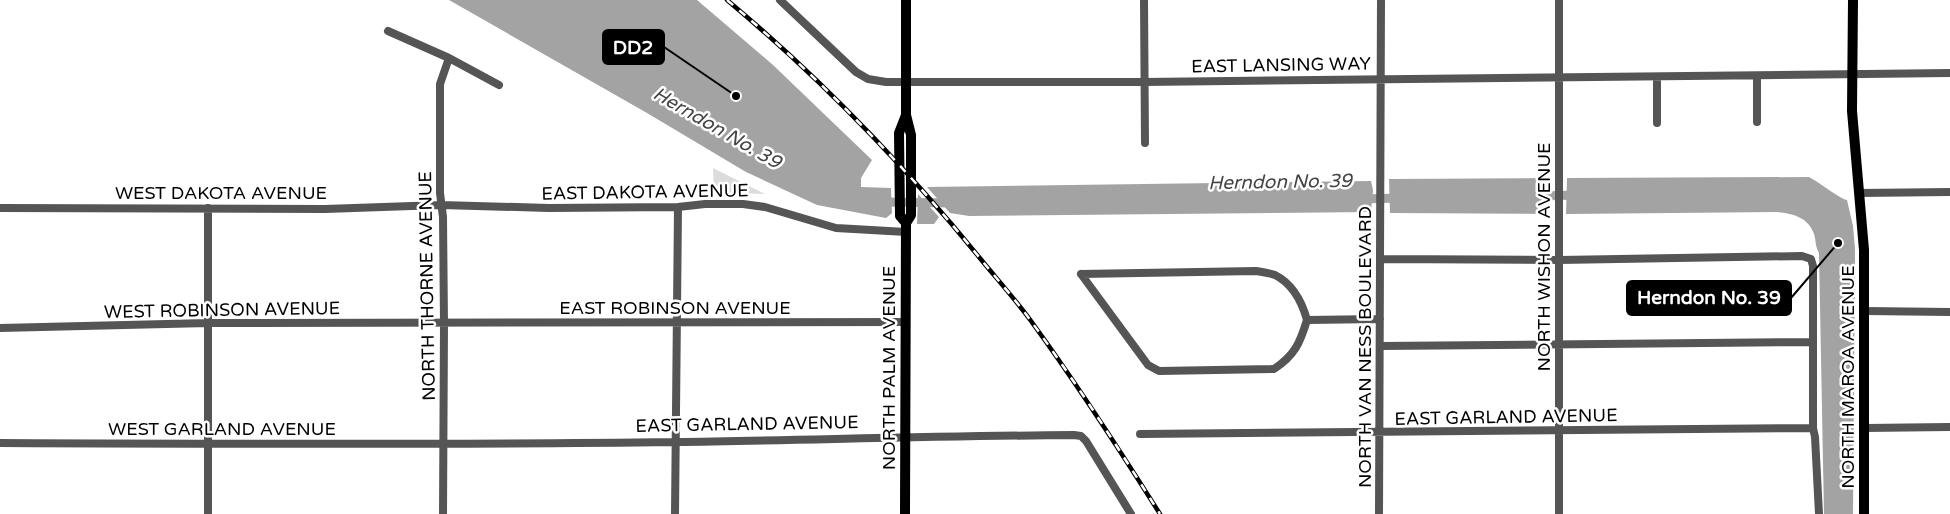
<svg xmlns="http://www.w3.org/2000/svg" width="1950" height="514" font-family="'Varela Round',sans-serif">
	<rect width="100%" height="100%" fill="#fff"/>
	<!-- green -->
	<path fill="#dcdcdc" d="M713,168L765,194L714,192Z"/>
	<!-- water -->
	<path fill="#a3a3a3" d="M449,0H697L773,65L872,160L861,178V187L891,188L892,213L886,218L817,205L746,172L647,113Z
		M1809,177C1817,181 1842,200 1847,200L1853,226L1855,249L1853,514H1824L1819,253C1815,246 1816,240 1814,234C1808,217 1793,214 1778,212L1566,214L1567,178Z
		M1548,178L1550,187L1548,214L1390,213L1389,179Z
		M1371,181L1373,190L1371,212L969,216L950,213L927,187Z
		M918,194L939,217L934,224H917Z"/>
	<g fill="none" stroke-linecap="round" stroke-linejoin="round">
		<!-- canal -->
		<path stroke="#a3a3a3" stroke-width="9" d="M1539,196L1578,195
			M1361,199L1401,198
			M881,202L953,203"/>
		<!-- minor -->
		<path stroke="#555" stroke-width="8" d="M780,0L856,72L868,79L886,82H1144L1950,73
			M1144,0L1145,143
			M1559,0V514
			M388,31L449,58L499,85
			M1757,76V122
			M1657,77V123
			M1859,193L1950,192
			M0,208L325,209L441,205L549,208L678,207L705,204H743L765,207L836,228L906,232
			M208,208V514
			M1380,259L1559,260L1802,256L1811,259L1813,266V428L1815,437L1819,514
			M1081,274L1148,365L1159,371L1274,369C1295,355 1300,343 1307,320
			M1081,274L1256,271C1262,272 1270,273 1275,275C1293,284 1302,302 1307,320
			M1865,311L1950,312
			M1307,320L1380,319
			M0,328L208,323L905,322
			M1380,346L1813,342
			M1865,428L1950,427
			M1140,434L1813,428
			M0,443C225,444 450,445 674,442C808,440 941,436 1074,435L1081,436L1086,441L1131,514
			M443,514L444,324L443,217L440,193V84L449,58
			M675,514L678,207
			M1379,514L1381,0"/>
		<!-- major -->
		<path stroke="#000" stroke-width="10" d="M1853,0L1852,111L1864,250V514
			M906,223L900,216L899,133L906,115
			M905,514L906,223L911,215V135L906,115V0"/>
		<defs>
			<path id="rail" d="M727,0C819,77 903,164 979,257C996,278 1015,299 1031,321C1077,384 1119,449 1160,514"/>
		</defs>
		<!-- rail casing -->
		<use href="#rail" stroke="#000" stroke-width="4.5"/>
		<!-- rail -->
		<use href="#rail" stroke="#fff" stroke-width="2.5" stroke-dasharray="8" stroke-linecap="butt"/>
	</g>
	<g text-anchor="middle" dominant-baseline="central" stroke-width="5" stroke-linejoin="round" paint-order="stroke">
		<!-- street labels -->
		<g font-size="18" fill="#000" stroke="#fff">
			<text transform="translate(1281 65) rotate(-1)">EAST LANSING WAY</text>
			<text transform="translate(645 192) rotate(-1)">EAST DAKOTA AVENUE</text>
			<text x="221" y="193">WEST DAKOTA AVENUE</text>
			<text transform="translate(1544 257) rotate(-90)">NORTH WISHON AVENUE</text>
			<text transform="translate(427 286) rotate(-91)">NORTH THORNE AVENUE</text>
			<text x="675" y="308">EAST ROBINSON AVENUE</text>
			<text transform="translate(222 310) rotate(-1)">WEST ROBINSON AVENUE</text>
			<text transform="translate(1365 347) rotate(-90)">NORTH VAN NESS BOULEVARD</text>
			<text transform="translate(889 368) rotate(-90)">NORTH PALM AVENUE</text>
			<text transform="translate(1848 377) rotate(-90)">NORTH MAROA AVENUE</text>
			<text transform="translate(1506 417) rotate(-1)">EAST GARLAND AVENUE</text>
			<text transform="translate(747 424) rotate(-1)">EAST GARLAND AVENUE</text>
			<text x="222" y="429">WEST GARLAND AVENUE</text>
		</g>
		<!-- water labels -->
		<g font-size="19" font-style="italic" fill="#444" stroke="#fff">
			<text transform="translate(717 128) rotate(30)">Herndon No. 39</text>
			<text transform="translate(1280 182) rotate(-1)">Herndon No. 39</text>
		</g>
	</g>
	<!-- callouts -->
	<path fill="none" stroke="#000" stroke-width="2" d="M736 96L664 47M1838 243L1791 298"/>
	<g fill="#000" stroke="#fff" stroke-width="2">
		<circle cx="736" cy="96" r="5"/>
		<circle cx="1838" cy="243" r="5"/>
	</g>
	<g fill="#000" stroke="#000" stroke-width="2">
		<rect x="603" y="30" width="61" height="34" rx="5"/>
		<rect x="1627" y="281" width="164" height="34" rx="5"/>
	</g>
	<g font-size="19" text-anchor="middle" font-weight="bold" fill="#fff">
		<text x="633" y="54">DD2</text>
		<text x="1709" y="304">Herndon No. 39</text>
	</g>
</svg>
